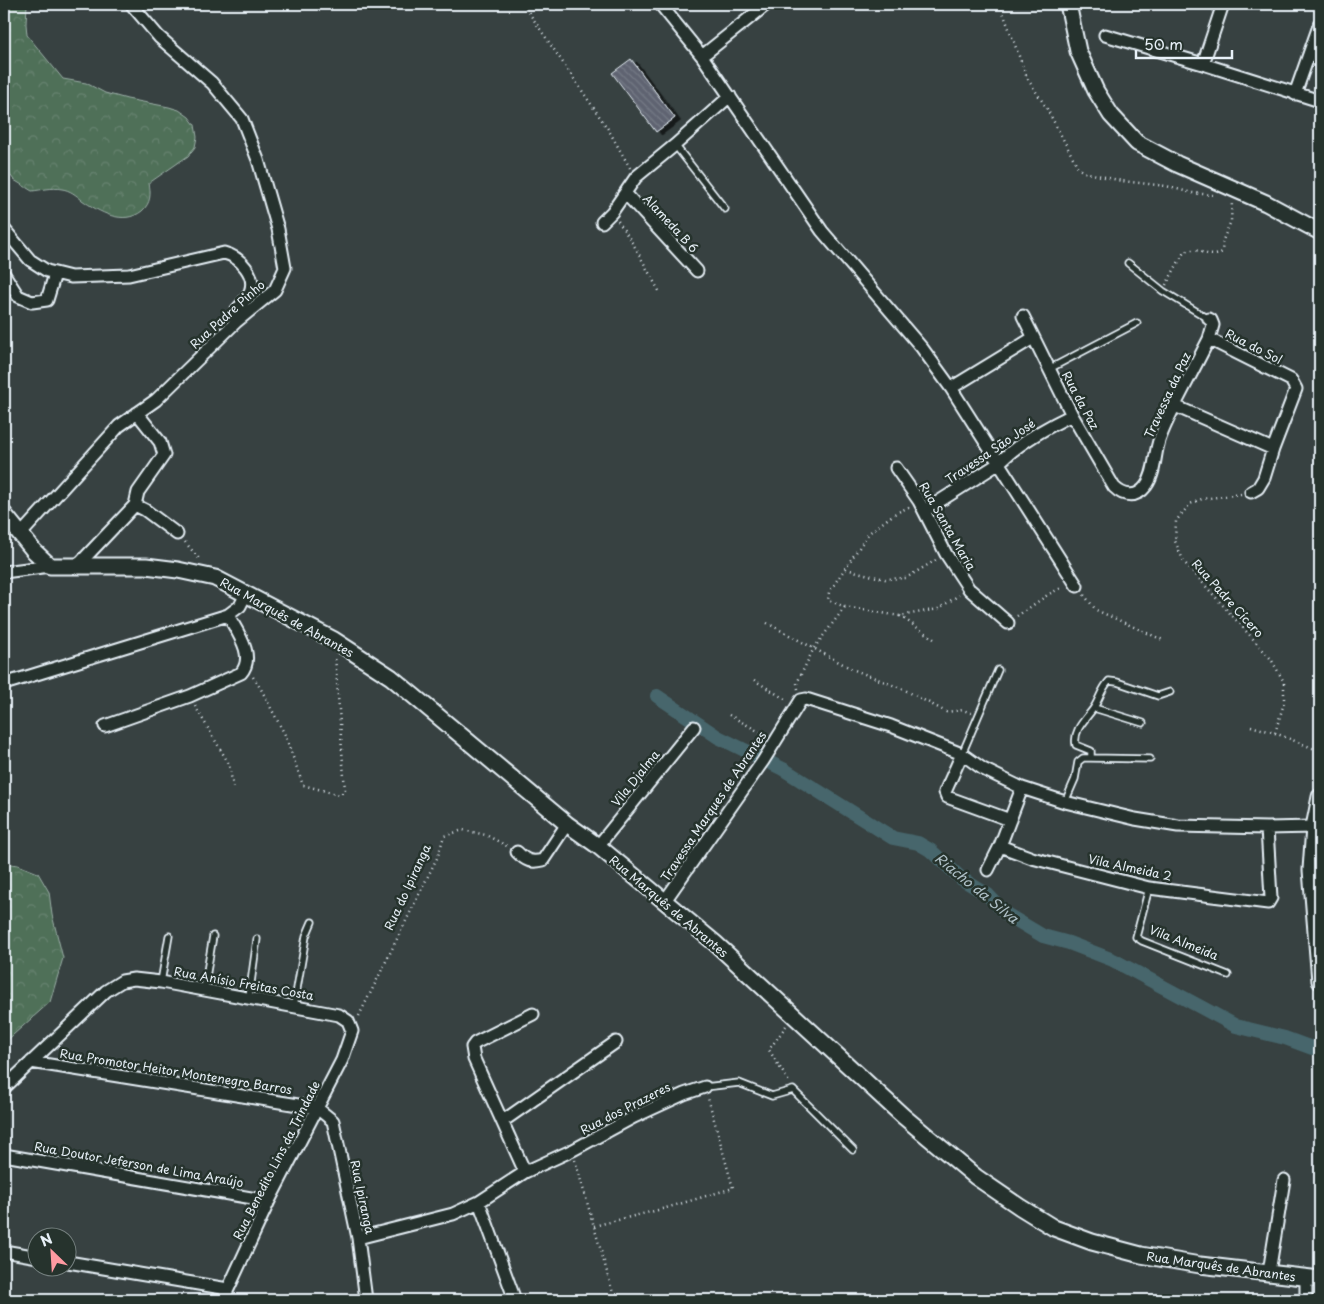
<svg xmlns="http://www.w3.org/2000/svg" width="1324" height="1304" font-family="'Playpen Sans',sans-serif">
	<defs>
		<pattern id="forest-crowns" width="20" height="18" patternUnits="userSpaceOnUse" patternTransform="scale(1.25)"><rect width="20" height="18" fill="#4f6f58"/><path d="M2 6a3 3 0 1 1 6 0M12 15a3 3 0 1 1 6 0" fill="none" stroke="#688471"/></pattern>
		<pattern id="building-back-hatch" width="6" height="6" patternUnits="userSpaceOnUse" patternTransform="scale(1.25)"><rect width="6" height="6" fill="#5e6371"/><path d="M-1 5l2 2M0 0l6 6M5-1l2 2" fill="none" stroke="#757a86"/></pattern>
		<filter id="shadow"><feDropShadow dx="5.5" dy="3" stdDeviation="0" flood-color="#0009"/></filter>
	</defs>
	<rect width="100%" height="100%" fill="#374141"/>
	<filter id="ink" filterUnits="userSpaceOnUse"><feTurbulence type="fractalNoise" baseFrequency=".02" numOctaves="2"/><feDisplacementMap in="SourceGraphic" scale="10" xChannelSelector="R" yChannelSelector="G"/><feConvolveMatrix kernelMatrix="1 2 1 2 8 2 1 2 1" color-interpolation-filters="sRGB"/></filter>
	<g filter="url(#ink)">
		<!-- forest -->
		<path fill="url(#forest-crowns)" stroke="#9cb0a8" d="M4,4H27L26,24L27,35L63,79L86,83L105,93L127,99L169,107L179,110L189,117L195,125L197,137L195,147L188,156L149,183C151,194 151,203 142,211C123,226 99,212 82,200C76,195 70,190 62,189C52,187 42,190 32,191L14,180L4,167Z
			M4,863L18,865L38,873L49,892L52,915L63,958L50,1002L4,1043Z"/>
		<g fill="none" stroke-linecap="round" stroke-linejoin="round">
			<!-- canal -->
			<path stroke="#46666c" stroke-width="14" d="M657,696L718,737L783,769L893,838L918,843L930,850L962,879L988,895L1006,914L1043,936L1069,943L1113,960L1236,1026L1285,1038L1312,1048"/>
		</g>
		<!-- building -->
		<path fill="url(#building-back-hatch)" stroke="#e8f1f8" filter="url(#shadow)" d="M631,59L675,118L656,132L612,73Z"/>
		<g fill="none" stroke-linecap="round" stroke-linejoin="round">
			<defs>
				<path id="service" d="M675,145L725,209
					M1128,263L1163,291L1209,319
					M1049,369L1137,323
					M1094,708L1143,723
					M962,754L998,670
					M1091,758L1150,759
					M1065,802L1075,779L1078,762L1083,758H1091V751L1076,745C1073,730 1085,720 1093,709C1100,699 1100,691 1109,681L1117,682L1158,696L1170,692
					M1149,888L1136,937L1142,941L1228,975
					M161,982L169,936
					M204,989L213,936
					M249,997L257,939
					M294,1006L306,936L312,922
					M705,1087L739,1083L772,1096L793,1090L853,1150"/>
				<path id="minor" d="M660,4L702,56L822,231L922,348L951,388L1077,586
					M1105,35L1203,64L1320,101
					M702,56L767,4
					M1203,64L1223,4
					M1295,94L1320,23
					M625,193L697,271
					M602,222L612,212L636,177L675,145L730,96
					M4,229L30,260L47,271L71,277L129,275L224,253C240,257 257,275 250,292C247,299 240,306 235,312L236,322
					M4,274L18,296L32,302L47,300L55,274
					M1023,316L1072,415L1114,487C1124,497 1137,498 1146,486C1156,473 1154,453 1160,438C1164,427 1169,417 1174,407C1186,384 1197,362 1209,339L1213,325L1211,320L1209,319
					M1209,339L1291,380L1296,389L1273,449L1264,478L1258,488L1251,492
					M951,388L1033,338
					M1175,406L1273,449
					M896,468L919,501L946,554L969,589L1008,623
					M135,505L145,510L177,534
					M924,511L998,464C1017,444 1047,427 1072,415
					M21,534L119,426L156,400L236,322L275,290L285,268L278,229L258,160L242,119L212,83L159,37L131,4
					M78,565L135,505L138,492L164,455L160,442L137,413
					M4,572L50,566
					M4,684L228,615L240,606L246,594
					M105,726L190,696L241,673C256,656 237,632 228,615
					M962,754L945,792L947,797L1010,820
					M598,846L694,727
					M1000,846L1032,858L1149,888L1268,903L1271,898L1267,828
					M517,852C526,861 531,863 543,860L567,824
					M988,870L1000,846L1022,788
					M664,902L763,761L801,700L806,699L891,726L962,754L983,769L1022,788L1065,802L1135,819L1178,826L1267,828L1314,827
					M31,1062L317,1108L333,1121L358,1238L366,1300
					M4,1088L106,991L122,981L134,979L161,982L339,1015L348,1021L352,1031L342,1060L269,1201L223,1300
					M503,1121L616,1042
					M4,1155L269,1201
					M525,1172L474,1059L472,1047L475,1043L533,1014
					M479,1202L515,1300
					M358,1238L453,1214L479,1202L525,1172L573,1150L634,1117L684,1094L705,1087
					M4,1251L38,1257
					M68,1262L228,1289
					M1269,1272L1284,1180
					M1306,1300V1277"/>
				<path id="tertiary" d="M1068,4L1078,51L1096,91L1111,115L1137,143L1177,164L1266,203L1320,232
					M4,514L34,551L50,566H146L178,570L215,578L334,640L391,677L567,824L598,846L715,943L903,1116L976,1177L1020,1207L1054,1228L1092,1242L1141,1255L1200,1265L1320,1279
					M1320,797L1314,827L1311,870L1320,981"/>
			</defs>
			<!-- service casing -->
			<use href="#service" stroke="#e8f1f8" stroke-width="9"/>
			<!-- minor casing -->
			<use href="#minor" stroke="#e8f1f8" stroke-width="15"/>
			<!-- tertiary casing -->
			<use href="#tertiary" stroke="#e8f1f8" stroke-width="19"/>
			<!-- path -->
			<path stroke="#e8f1f8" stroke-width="2.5" stroke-dasharray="1 4" stroke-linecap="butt" d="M523,4L608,129L630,168
				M1000,4L1027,78L1046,107L1079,169L1084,172L1122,181L1166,186L1192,193L1213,195
				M618,221L635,247L659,291
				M1166,285L1183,254C1196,242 1208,262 1222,252L1223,240L1231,221L1232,202
				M1241,494L1202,499L1190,504L1176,521L1175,541L1184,562L1271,659L1284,682V703L1275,733
				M909,507L894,514L869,533L829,592L828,600L845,607L900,616L938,609L959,595
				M185,542L201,561
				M846,569L885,579L906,578L936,560
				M1084,595L1096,610L1165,641
				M900,616L934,639
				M1017,616L1049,594L1063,587
				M767,623L852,669L903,689L946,712L963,710L971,713
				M253,677L261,689L285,735L303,785L340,795L345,790L335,656
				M754,680L788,701
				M798,689L797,683L814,648L845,607
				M195,706L229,764L233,787
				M729,715L765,735
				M1251,726L1275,733L1320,751
				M359,1016L438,856L444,836L463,830L486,835L507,846
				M786,1026L769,1050L789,1082
				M575,1160L615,1300
				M594,1226L666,1208L733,1188L708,1098"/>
			<!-- service -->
			<use href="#service" stroke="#26332d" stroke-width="5.5"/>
			<!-- minor -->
			<use href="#minor" stroke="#26332d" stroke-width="11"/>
			<!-- tertiary -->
			<use href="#tertiary" stroke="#26332d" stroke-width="15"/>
		</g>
	</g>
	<g text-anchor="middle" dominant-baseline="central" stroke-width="5" stroke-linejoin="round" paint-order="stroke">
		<!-- street labels -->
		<g font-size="12" fill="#e8f1f8" stroke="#26332d">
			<text transform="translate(671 223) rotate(47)">Alameda B 6</text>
			<text transform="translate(227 314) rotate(-42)">Rua Padre Pinho</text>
			<text transform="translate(1254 346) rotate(27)">Rua do Sol</text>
			<text transform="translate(1167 395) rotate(-65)">Travessa da Paz</text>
			<text transform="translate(1081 400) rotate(62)">Rua da Paz</text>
			<text transform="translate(990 451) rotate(-34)">Travessa São José</text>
			<text transform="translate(948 526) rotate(60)">Rua Santa Maria</text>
			<text transform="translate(1228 598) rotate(48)">Rua Padre Cícero</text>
			<text transform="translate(287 617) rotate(29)">Rua Marquês de Abrantes</text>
			<text transform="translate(635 778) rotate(-51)">Vila Djalma</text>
			<text transform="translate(713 806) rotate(-56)">Travessa Marques de Abrantes</text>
			<text transform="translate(1130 867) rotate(12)">Vila Almeida 2</text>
			<text transform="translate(407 887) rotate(-65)">Rua do Ipiranga</text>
			<text transform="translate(669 906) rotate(40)">Rua Marquês de Abrantes</text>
			<text transform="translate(1184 942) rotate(22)">Vila Almeida</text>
			<text transform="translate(244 983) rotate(10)">Rua Anísio Freitas Costa</text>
			<text transform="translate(176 1071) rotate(9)">Rua Promotor Heitor Montenegro Barros</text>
			<text transform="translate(625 1108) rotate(-27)">Rua dos Prazeres</text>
			<text transform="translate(276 1160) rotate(-63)">Rua Benedito Lins da Trindade</text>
			<text transform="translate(139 1164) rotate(10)">Rua Doutor Jeferson de Lima Araújo</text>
			<text transform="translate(363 1197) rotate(78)">Rua Ipiranga</text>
			<text transform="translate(1221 1266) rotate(8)">Rua Marquês de Abrantes</text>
		</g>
		<!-- water labels -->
		<g font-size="14" font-style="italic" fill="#afc0c7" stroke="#26332d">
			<text transform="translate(977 888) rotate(39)">Riacho da Silva</text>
		</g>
	</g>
	<!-- margin -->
	<rect width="1324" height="1304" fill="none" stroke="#26332d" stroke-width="20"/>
	<rect x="10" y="10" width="1304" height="1284" fill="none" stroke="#e8f1f8" stroke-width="2" filter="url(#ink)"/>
	<!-- north arrow -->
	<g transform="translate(52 1252) rotate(335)"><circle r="24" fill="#26332d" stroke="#747f7e"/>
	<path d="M0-4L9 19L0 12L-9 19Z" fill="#ff9aa2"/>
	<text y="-8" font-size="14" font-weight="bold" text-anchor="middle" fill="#e8f1f8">N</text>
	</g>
	<!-- scale -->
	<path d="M1136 50v8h96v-8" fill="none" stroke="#e8f1f8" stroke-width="2.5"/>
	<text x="1144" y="50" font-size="15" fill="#e8f1f8" stroke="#26332d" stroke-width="4" paint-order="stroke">50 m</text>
</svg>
